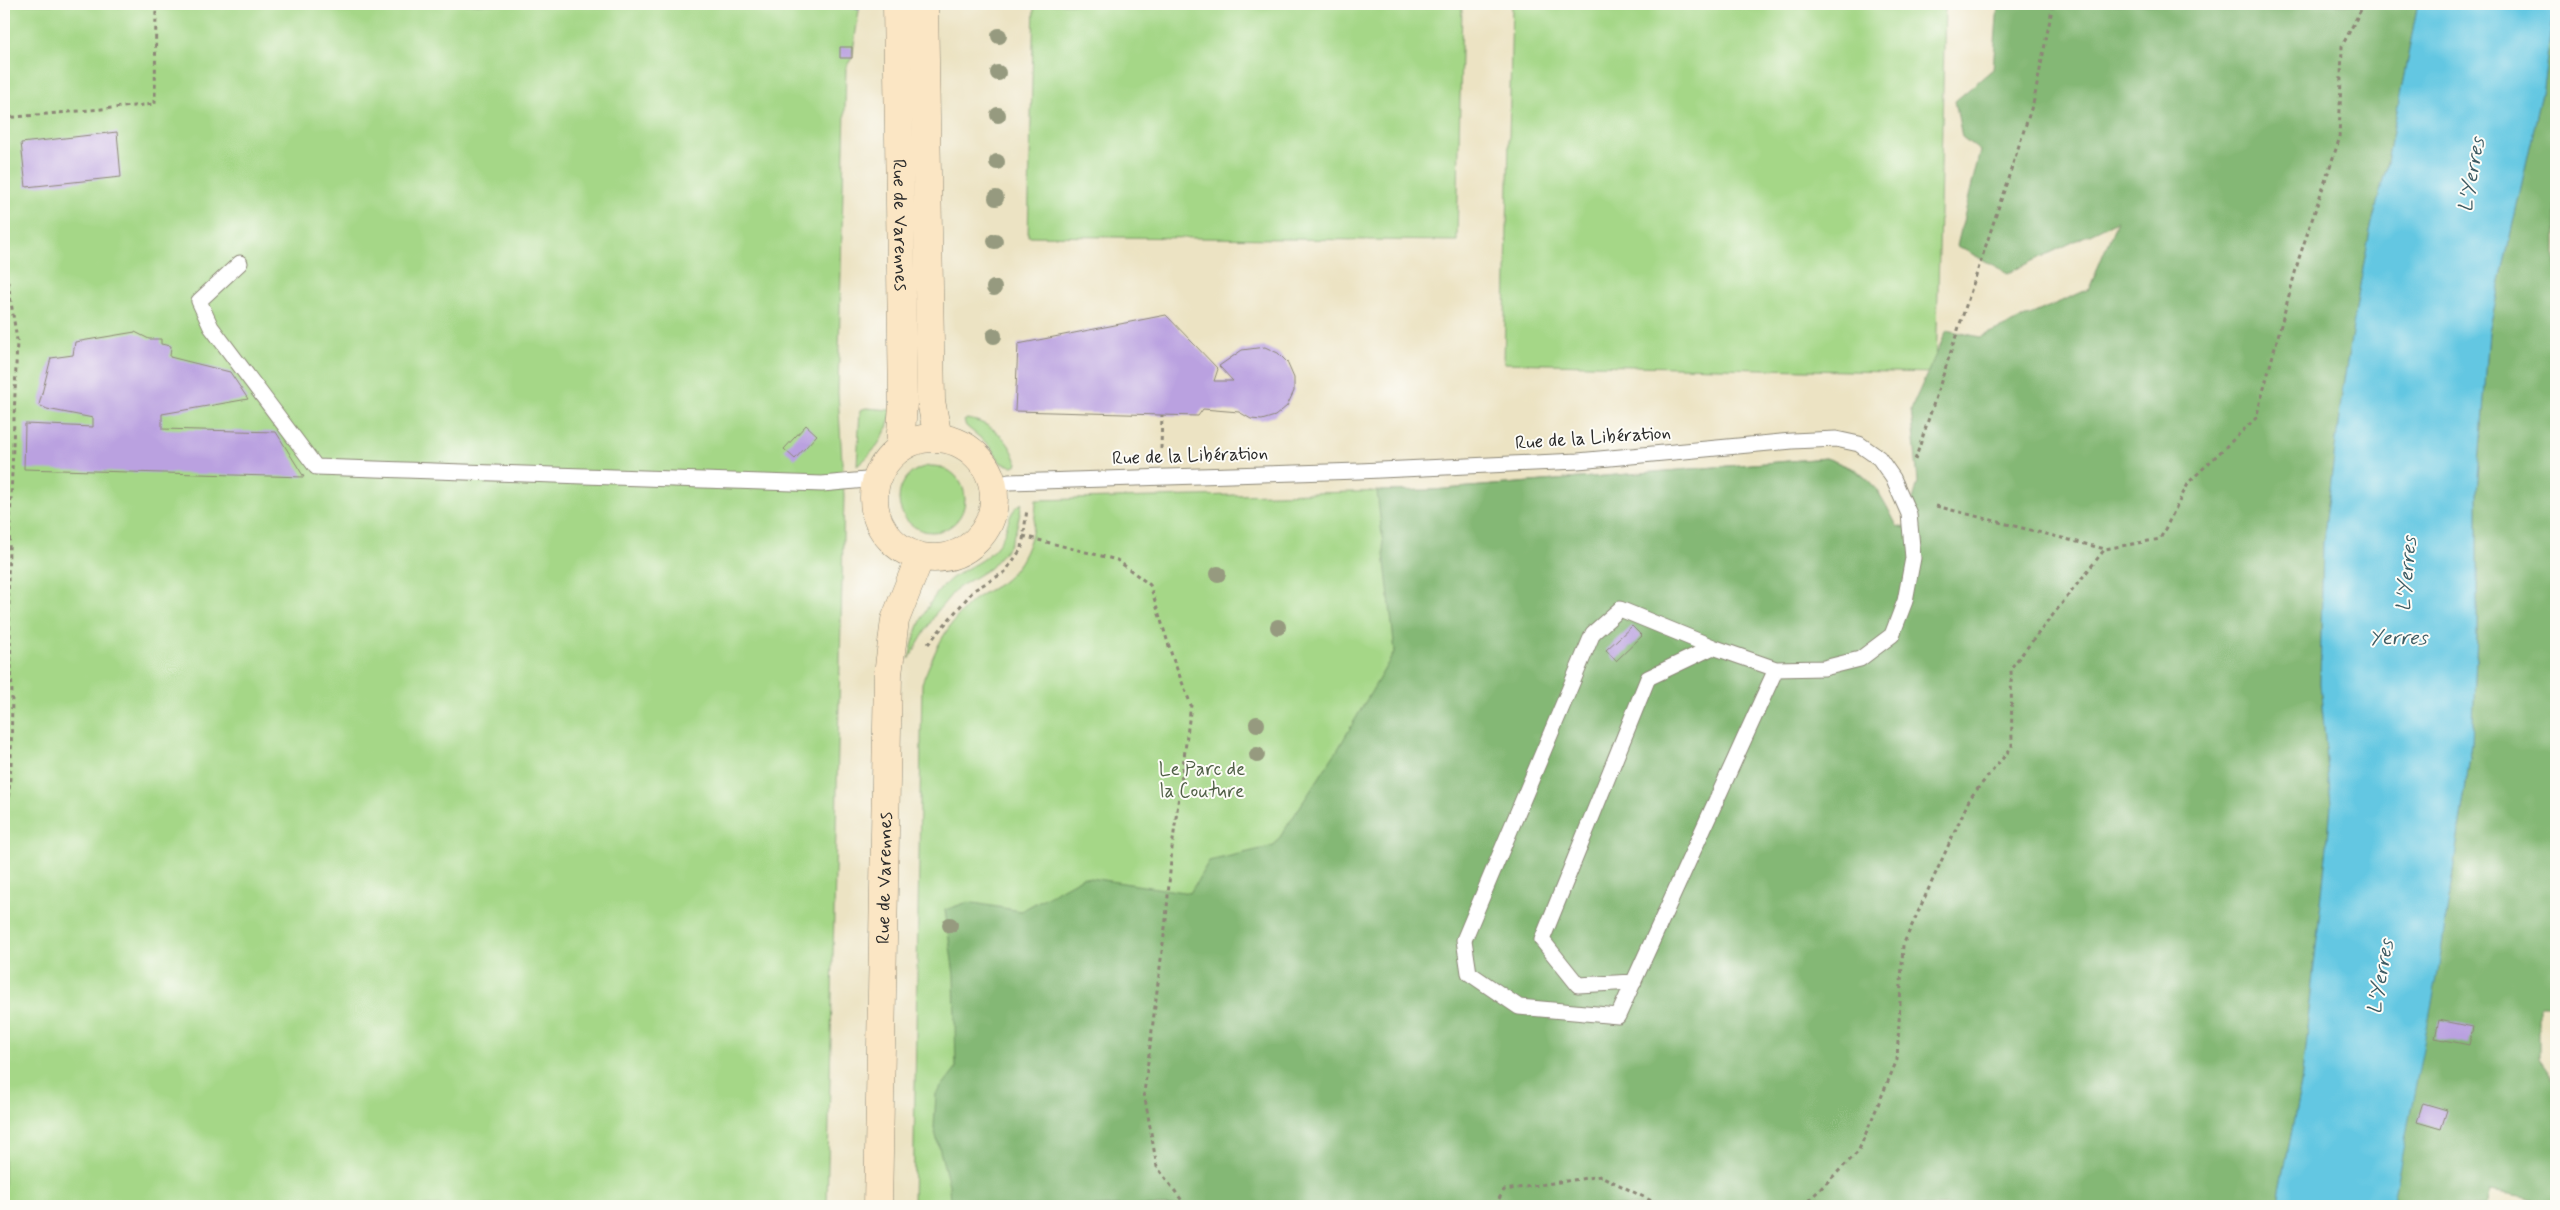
<svg xmlns="http://www.w3.org/2000/svg" width="2560" height="1210" font-family="Mynerve,sans-serif">
	<rect width="100%" height="100%" fill="#fdfcf7"/>
	<filter id="ink" filterUnits="userSpaceOnUse"><feTurbulence type="fractalNoise" baseFrequency=".02" numOctaves="2"/><feDisplacementMap in="SourceGraphic" scale="10" xChannelSelector="R" yChannelSelector="G"/><feConvolveMatrix kernelMatrix="1 2 1 2 8 2 1 2 1" color-interpolation-filters="sRGB"/></filter>
	<filter id="wash" filterUnits="userSpaceOnUse"><feTurbulence type="fractalNoise" baseFrequency=".0096" numOctaves="4" result="noise"/><feDisplacementMap in="SourceGraphic" scale="20" xChannelSelector="R" yChannelSelector="G"/><feGaussianBlur stdDeviation="1.12" result="paint"/><feColorMatrix in="noise" values="0 0 0 0 0 0 0 0 0 0 0 0 0 0 0 0 0 1.4 0 .05"/><feComposite in="paint" operator="in"/></filter>
	<g filter="url(#wash)">
		<rect width="100%" height="100%" fill="#ece3c3"/>
		<!-- green -->
		<path fill="#a5d787" stroke="#688159" d="M4,4H860L852,58L846,67L838,393L844,496L827,1206H4Z
			M1034,4H1462L1457,241L1028,236Z
			M1512,4H1945L1936,373L1504,363Z
			M866,408L892,410C887,434 877,450 857,466L860,410Z
			M967,419C991,422 1012,441 1017,464L1013,466L1001,463L990,446L966,426L964,421Z
			M1826,458L1857,470L1879,491L1898,566L2325,529L2320,683L2275,1206H913L922,683C935,651 943,630 968,605C978,594 995,589 1006,579C1029,557 1035,530 1036,500L1433,490Z
			M899 499a33 33 0 1 1 66 0a33 33 0 1 1-66 0Z
			M1022,503L1016,530L1009,546L990,568L956,589L936,613L909,659C915,630 928,597 952,578C968,566 985,562 998,545C1009,531 1006,512 1022,503Z"/>
		<!-- forest -->
		<path fill="#84b874" stroke="#587250" d="M1998,4H2418L2385,172L2370,231L2361,279L2343,386L2323,543L2320,683L2331,804L2329,829L2301,1084L2277,1206H950L949,1185L934,1128L936,1094L956,1068L954,975L945,910L968,902L1021,911L1083,877L1190,893L1209,861L1274,846L1338,749L1395,651L1377,491L1433,490L1826,458C1871,475 1875,483 1897,526L1905,528L1918,482L1911,409L1947,330L1980,337L2089,289L2117,221L2008,273L1957,246L1980,151L1962,137L1955,101L1993,69Z
			M2554,4H2556V1005H2539V1059L2556,1083V1203L2490,1192L2486,1206H2390L2450,891L2472,743L2477,635V491L2489,331L2543,88Z"/>
		<!-- water -->
		<path fill="#64c7e2" stroke="#487986" d="M2418,4H2554L2543,88L2489,331L2477,491V635L2472,743L2438,972L2392,1206H2277L2301,1084L2329,829L2331,804L2320,683L2323,543L2343,386L2361,279L2370,231L2385,172Z"/>
		<g id="blocks">
			<!-- building -->
			<path fill="#baa1e0" d="M850,4H860V9H850Z
				M840,47H852V58H840Z
				M117,132L121,177L26,187L21,143Z
				M1166,315L1218,369L1214,381H1233L1219,366L1242,350L1265,347L1278,353L1287,362L1294,378V391L1287,406L1275,416L1262,420L1251,419L1239,412L1203,409L1198,416L1015,411L1018,344Z
				M135,332L149,339H161V344L171,346L170,357L230,372L248,399L162,414V429L276,432L304,477L24,469L25,424L93,427V418L47,409L39,405L51,358L73,355L75,342Z
				M806,425L817,435L795,459L784,449Z
				M1632,626L1642,636L1616,661L1606,650Z
				M2439,1020L2473,1027L2469,1045L2435,1038Z
				M2423,1103L2447,1110L2441,1129L2417,1122Z"/>
		</g>
	</g>
	<g filter="url(#ink)">
		<use href="#blocks" fill-opacity="0" stroke="#8c8777" stroke-width="1"/>
		<g fill="none" stroke-linecap="round" stroke-linejoin="round">
			<defs>
				<path id="lane" d="M240,263L199,301L211,327L316,467L822,484L877,479
					M993,487L1009,482L1359,471L1578,461L1792,441L1836,439L1859,444L1879,458L1893,478L1909,514L1913,558L1905,601L1892,635L1860,659L1824,668L1776,669L1713,647L1648,678L1542,940L1578,985L1634,982
					M1713,647L1620,609L1593,633L1464,940L1469,973L1519,1007L1618,1016L1776,669"/>
				<g id="secondary">
					<path id="s1" d="M897,4L903,403L900,448"/>
					<path d="M924,4L931,401L938,438"/>
					<circle cx="934" cy="498" r="60"/>
					<path id="s2" d="M878,1206L888,674L895,620L920,557"/>
				</g>
			</defs>
			<!-- lane casing -->
			<use href="#lane" stroke="#8c8777" stroke-width="17"/>
			<!-- secondary casing -->
			<use href="#secondary" stroke="#8c8777" stroke-width="29"/>
			<!-- path -->
			<path stroke="#8c8777" stroke-width="3" stroke-dasharray="4 4" stroke-linecap="butt" d="M4,118L155,104L156,4
				M4,275L8,283L17,340L8,577L12,694L11,766L4,852
				M1161,449L1162,415
				M1915,460L2034,100L2053,4
				M1936,506L2105,549L2160,539L2189,482L2256,418L2299,258L2339,140L2342,46L2364,4
				M1023,536L1117,560L1150,585L1173,659L1191,705L1172,848L1166,920L1144,1093L1157,1167L1186,1206
				M928,644L974,590L1005,572L1022,548L1027,509
				M1495,1206L1504,1190L1601,1176L1662,1206
				M1803,1206L1858,1152L1897,1060L1903,945L1970,798L2012,747L2011,668L2105,549"/>
			<!-- lane -->
			<use href="#lane" stroke="#fff" stroke-width="15"/>
			<!-- secondary -->
			<use href="#secondary" stroke="#fbe6c4" stroke-width="28"/>
		</g>
		<!-- trees -->
		<g fill="#969a7f">
			<circle cx="999" cy="36" r="8"/>
			<circle cx="998" cy="73" r="8"/>
			<circle cx="998" cy="115" r="8"/>
			<circle cx="997" cy="162" r="8"/>
			<circle cx="996" cy="198" r="8"/>
			<circle cx="995" cy="241" r="8"/>
			<circle cx="994" cy="288" r="8"/>
			<circle cx="994" cy="336" r="8"/>
			<circle cx="1218" cy="574" r="8"/>
			<circle cx="1278" cy="627" r="8"/>
			<circle cx="1257" cy="724" r="8"/>
			<circle cx="1257" cy="755" r="8"/>
			<circle cx="950" cy="925" r="8"/>
		</g>
	</g>
	<g text-anchor="middle" dominant-baseline="central" stroke-width="4" stroke-linejoin="round" paint-order="stroke">
		<!-- street labels -->
		<g font-size="19" fill="#2b2b2b" stroke="#fdfcf7">
			<text stroke="none"><textPath href="#s1" startOffset="221">Rue de Varennes</textPath></text>
			<text transform="translate(1593 438) rotate(-4)">Rue de la Libération</text>
			<text transform="translate(1190 456) rotate(-2)">Rue de la Libération</text>
			<text stroke="none"><textPath href="#s2" startOffset="328">Rue de Varennes</textPath></text>
		</g>
		<!-- park labels -->
		<g font-size="19" fill="#505f47" stroke="#fdfcf7">
			<text x="1202" y="769">Le Parc de<tspan x="1202" dy="22">la Couture</tspan></text>
		</g>
		<!-- water labels -->
		<g font-size="20" font-style="italic" fill="#3c5a62" stroke="#fdfcf7">
			<text transform="translate(2472 175) rotate(-80)">L'Yerres</text>
			<text transform="translate(2407 574) rotate(-85)">L'Yerres</text>
			<text x="2398" y="638">Yerres</text>
			<text transform="translate(2381 977) rotate(-80)">L'Yerres</text>
		</g>
	</g>
	<!-- margin -->
	<rect width="2560" height="1210" fill="none" stroke="#fdfcf7" stroke-width="20"/>
</svg>
